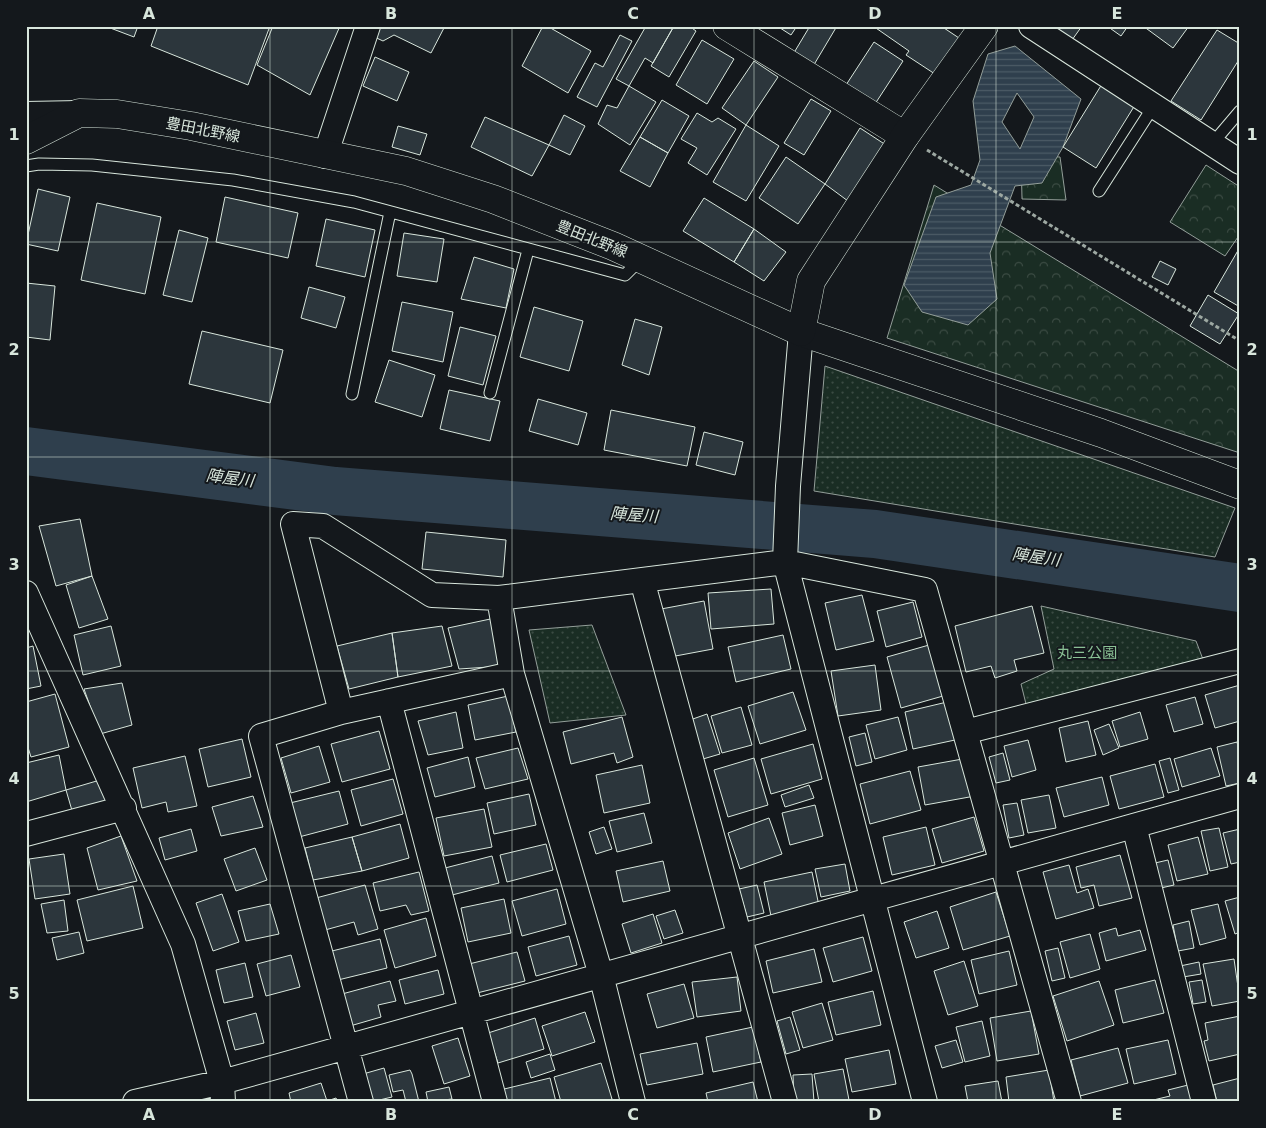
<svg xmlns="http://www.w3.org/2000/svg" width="1266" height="1128" font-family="'DejaVu Sans','Noto Sans JP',sans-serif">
	<defs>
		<pattern id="forest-crowns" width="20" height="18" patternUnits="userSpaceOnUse" patternTransform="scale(1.25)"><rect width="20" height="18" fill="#1a2d24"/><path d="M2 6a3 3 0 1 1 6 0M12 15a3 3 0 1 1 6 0" fill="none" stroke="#3b4b43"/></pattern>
		<pattern id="park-dots" width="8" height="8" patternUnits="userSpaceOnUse" patternTransform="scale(1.25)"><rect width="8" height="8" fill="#1a2d24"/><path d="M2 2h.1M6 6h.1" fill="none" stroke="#3b4b43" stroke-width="1.8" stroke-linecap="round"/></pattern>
		<pattern id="water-rules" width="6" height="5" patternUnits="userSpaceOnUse" patternTransform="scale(1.25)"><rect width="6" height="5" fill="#2f3f4d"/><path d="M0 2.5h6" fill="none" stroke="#4c5b66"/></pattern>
	</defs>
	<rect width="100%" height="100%" fill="#14181c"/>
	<!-- forest -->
	<path fill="url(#forest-crowns)" stroke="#939e99" d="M1021,155L1060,157L1066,200L1022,199Z
		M1206,165L1240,187V234L1225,256L1170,222Z
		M934,185L1240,372V453L887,338Z"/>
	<!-- park -->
	<path fill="url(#park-dots)" stroke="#939e99" d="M825,366L1235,508L1215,557L814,491Z
		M1041,606L1196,641L1204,662L1026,704L1021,684L1054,669Z
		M592,625L626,715L550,723L529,630Z"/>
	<!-- water -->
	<path fill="url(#water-rules)" stroke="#939e99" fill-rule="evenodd" d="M1015,46L1081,99L1063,147L1042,183L1015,186L990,253L997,299L968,325L922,312L904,285L936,197L971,185L980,160L973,101L988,54ZM1017,93L1034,117L1020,149L1002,122Z"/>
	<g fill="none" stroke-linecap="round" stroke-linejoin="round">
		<!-- river -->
		<path stroke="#2f3f4d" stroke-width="48" d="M26,451L335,491L875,534L1240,588"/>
	</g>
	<!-- building -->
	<path fill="#2c363c" stroke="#d8e6dc" d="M105,26H138L134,37Z
		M158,26H270L248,85L151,46Z
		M273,26H340L310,95L257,65Z
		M369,26H445L431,53L394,35L383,41L366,33Z
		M543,26H547L591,51L568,93L522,66Z
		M646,26H674L653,63L645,58L629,86L616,79Z
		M674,26H689L696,31L669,77L651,66Z
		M777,26H797L791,35Z
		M810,26H837L812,68L792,56Z
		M873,26H941L962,40L938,76L906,55L909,51Z
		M1052,26H1082L1072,40Z
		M1107,26H1128L1121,36Z
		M1143,26H1189L1173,48Z
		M1217,30L1240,44V58L1201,120L1171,101Z
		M620,35L632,41L597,107L577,97L595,63L603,67Z
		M702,40L734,59L707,104L676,85Z
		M874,42L903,61L875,104L846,85Z
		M375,57L409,72L397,101L363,86Z
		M754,61L778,77L746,125L722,108Z
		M1102,84L1135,105L1096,168L1063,147Z
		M629,86L656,102L630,145L598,124L607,105L617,108Z
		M811,99L831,111L804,155L784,143Z
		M662,100L689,116L668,153L640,137Z
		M697,113L712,122L718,118L736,129L707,175L688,163L697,148L681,139Z
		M564,115L585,126L570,155L549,145Z
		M485,117L549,145L532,176L471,147Z
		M746,125L779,146L746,201L713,182Z
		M398,126L427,134L420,155L392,147Z
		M860,128L889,147L852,204L825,184Z
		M640,137L668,153L650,187L620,171Z
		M786,157L825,184L798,224L759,198Z
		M38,189L70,197L58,251L26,244Z
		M225,197L298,213L288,258L216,242Z
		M704,198L754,229L734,262L683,231Z
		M97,203L161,217L145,294L81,280Z
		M326,219L375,230L365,277L316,266Z
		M754,229L786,252L764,281L734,262Z
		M179,230L208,238L192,302L163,295Z
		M404,233L444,239L437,282L397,276Z
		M1240,247V307L1214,292Z
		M474,257L514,269L506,308L461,299Z
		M1160,261L1176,269L1168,285L1152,277Z
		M26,283L55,286L50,340L26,337Z
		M309,287L345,297L336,328L301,318Z
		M1208,295L1239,314L1220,344L1190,326Z
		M402,302L453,312L443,362L392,351Z
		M534,307L583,321L569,371L520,357Z
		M635,319L662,327L649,375L622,365Z
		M460,327L496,336L483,385L448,376Z
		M202,331L283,350L270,403L189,384Z
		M389,360L435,375L422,417L375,402Z
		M449,390L500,401L490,441L440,429Z
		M538,399L587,413L578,445L529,431Z
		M611,410L695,427L687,466L604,450Z
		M704,432L743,442L735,475L696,465Z
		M80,519L92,576L56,586L39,526Z
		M426,532L506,540L503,577L422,569Z
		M92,576L108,619L79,628L66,585Z
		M771,589L774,624L711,629L708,593Z
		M862,595L874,641L836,650L825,603Z
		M704,601L713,649L670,657L661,609Z
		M913,602L922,637L886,647L877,611Z
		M1032,606L1044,653L1014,660L1017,671L995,678L991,666L966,672L955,626Z
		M495,618L504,666L459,669L448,628Z
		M111,626L121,666L83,675L74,635Z
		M442,626L452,666L398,677L392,633Z
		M392,633L398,677L349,689L337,646Z
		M783,635L791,669L736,682L728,647Z
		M929,645L943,696L901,708L887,657Z
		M33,646L41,686L26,689V648Z
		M875,665L881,710L838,716L831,671Z
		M122,683L132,725L100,734L84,689Z
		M1240,685V721L1215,728L1205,695Z
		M793,692L806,730L760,744L748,706Z
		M55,694L69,747L31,757L26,741V702Z
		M508,696L516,732L475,740L468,705Z
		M1195,697L1203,724L1174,732L1166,705Z
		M947,702L955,740L913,749L905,712Z
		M741,707L752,745L722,753L711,716Z
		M456,712L463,748L428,755L418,721Z
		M1140,712L1148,739L1120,747L1112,721Z
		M707,714L720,754L703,759L690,720Z
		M622,717L633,757L617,763L614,753L571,764L563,732Z
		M898,717L907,750L875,759L866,725Z
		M1088,721L1096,755L1066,762L1059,728Z
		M1109,724L1119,748L1103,755L1094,730Z
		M379,731L390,769L342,782L331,744Z
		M865,733L872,762L856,766L849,737Z
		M242,739L251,777L208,787L199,749Z
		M1028,740L1036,770L1012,777L1004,746Z
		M1237,742L1240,756V783L1226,786L1217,747Z
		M813,744L822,779L771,794L761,759Z
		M319,746L330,782L291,793L281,758Z
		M518,748L528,779L485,789L476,758Z
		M1211,748L1220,776L1182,787L1174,759Z
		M1003,753L1010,780L996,783L989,757Z
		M59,755L66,790L26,802V763Z
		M185,756L197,806L168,812L166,802L142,808L133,768Z
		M468,757L475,787L435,797L427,768Z
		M754,758L768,805L728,817L714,770Z
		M968,758L975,796L925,805L918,767Z
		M1170,758L1179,790L1168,793L1159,761Z
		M1155,764L1164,797L1119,809L1110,776Z
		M642,765L650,803L604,813L596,775Z
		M910,771L921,810L870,824L860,784Z
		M1102,777L1109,805L1064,817L1056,788Z
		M393,779L403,814L361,826L351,790Z
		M100,780L107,804L73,814L66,790Z
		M809,785L814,798L785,807L781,795Z
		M339,791L348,824L299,837L290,803Z
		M529,794L536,825L494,834L487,803Z
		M1049,795L1056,828L1028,833L1021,800Z
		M253,796L263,827L221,836L212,807Z
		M1017,803L1024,835L1009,838L1003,805Z
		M815,805L823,836L790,845L782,813Z
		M484,809L492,847L444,856L436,818Z
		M644,813L652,843L617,852L609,821Z
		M974,817L984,851L942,863L932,829Z
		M769,818L782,854L740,869L728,833Z
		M400,824L409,858L362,871L352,837Z
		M604,827L612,849L596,854L589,832Z
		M926,827L935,865L892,875L883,837Z
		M1219,828L1228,867L1210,871L1201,831Z
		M191,829L197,851L165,860L159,838Z
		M1240,829V862L1231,864L1223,833Z
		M121,836L137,881L98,890L87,848Z
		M352,837L362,871L313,880L305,848Z
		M1198,837L1208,874L1177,881L1168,845Z
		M546,844L553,870L507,882L500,855Z
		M255,848L267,880L236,891L224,859Z
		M64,854L70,894L35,899L29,859Z
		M1120,855L1132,898L1099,906L1094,885L1081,888L1076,867Z
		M492,856L499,883L452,895L445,868Z
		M1168,860L1174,885L1161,888L1155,863Z
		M663,861L670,891L623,902L616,871Z
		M845,864L850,891L821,897L815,869Z
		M1069,865L1077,893L1088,889L1094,908L1056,919L1043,872Z
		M419,872L429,911L411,915L406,905L380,911L373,883Z
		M812,872L819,906L771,916L764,882Z
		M365,885L378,929L358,935L354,922L325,930L316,898Z
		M757,885L764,913L747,917L739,889Z
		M133,886L143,928L87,941L77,900Z
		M557,889L566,924L522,936L512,901Z
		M996,892L1010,936L963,950L950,907Z
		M222,894L239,942L213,951L196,903Z
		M1240,897V932L1235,934L1225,901Z
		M504,899L511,933L468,942L461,908Z
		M64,900L68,931L47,933L41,904Z
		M270,904L279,934L246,941L238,911Z
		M1218,904L1226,938L1200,945L1191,910Z
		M675,910L683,933L664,939L656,916Z
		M937,911L949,948L916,958L904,922Z
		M653,914L662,943L631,953L622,924Z
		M426,918L436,956L395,968L384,930Z
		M1189,921L1194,948L1178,951L1173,925Z
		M1116,928L1118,936L1140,930L1146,950L1106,961L1099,933Z
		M79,932L84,953L57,960L52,938Z
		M1090,934L1100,969L1070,978L1060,942Z
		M569,936L577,965L536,976L528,947Z
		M863,937L872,971L833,982L823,948Z
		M380,939L387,968L338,980L332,951Z
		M1058,948L1065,978L1052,981L1045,951Z
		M814,949L822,982L773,993L766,961Z
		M1009,951L1017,985L979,994L971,960Z
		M517,952L525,981L477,993L469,964Z
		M291,955L300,987L266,996L257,964Z
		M1234,959L1240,1001L1212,1006L1203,964Z
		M964,961L978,1006L948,1015L934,971Z
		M1199,962L1201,974L1183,977L1180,966Z
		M245,963L253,997L224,1003L216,970Z
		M438,970L444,994L405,1004L399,980Z
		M737,977L741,1011L697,1017L692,982Z
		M1155,980L1164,1013L1123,1023L1115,990Z
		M1202,980L1206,1002L1193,1004L1189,982Z
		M390,981L396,1001L378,1005L381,1017L350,1026L342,994Z
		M1099,981L1114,1025L1067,1041L1053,996Z
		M684,984L694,1018L657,1028L647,994Z
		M873,991L881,1025L836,1035L828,1002Z
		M822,1003L833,1040L803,1048L792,1012Z
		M1031,1011L1039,1054L997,1061L990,1018Z
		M585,1012L595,1042L552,1056L542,1026Z
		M256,1013L264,1043L235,1050L227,1021Z
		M1240,1016V1054L1209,1061L1204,1041L1208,1040L1205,1023Z
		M790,1017L800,1050L786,1054L777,1021Z
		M535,1018L544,1049L498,1063L488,1033Z
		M982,1021L990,1056L965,1062L956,1027Z
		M753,1027L761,1062L713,1072L706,1037Z
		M458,1038L470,1076L444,1084L432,1046Z
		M956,1040L963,1062L942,1068L935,1046Z
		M1168,1040L1176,1074L1134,1084L1126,1049Z
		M697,1043L703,1074L647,1085L640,1054Z
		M1118,1048L1128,1083L1080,1096L1071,1060Z
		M889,1050L896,1084L852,1092L845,1059Z
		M550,1054L555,1070L531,1078L526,1062Z
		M601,1063L612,1099L603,1102H561L554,1077Z
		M384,1068L392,1097L371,1102L363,1074Z
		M843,1069L849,1100L819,1102L814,1074Z
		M410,1070L412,1074L419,1102H406L403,1090L393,1092L389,1075Z
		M1049,1070L1054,1102H1009L1006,1077Z
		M812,1074L814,1102H794L793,1075Z
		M550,1078L556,1102H503L500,1090Z
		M1240,1078V1102H1217L1213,1085Z
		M998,1081L1002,1102H968L965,1086Z
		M753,1082L758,1102H708L706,1093Z
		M321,1083L327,1101L336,1098L338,1102H291L289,1093Z
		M1192,1084L1196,1102H1145L1170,1096L1168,1090Z
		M449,1087L452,1099L428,1102L426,1092Z"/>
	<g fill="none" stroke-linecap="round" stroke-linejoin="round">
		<defs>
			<path id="service" d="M1212,144L1240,111
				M26,166L39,164L92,165L233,180L354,202L625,275L641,259
				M1099,191L1153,107
				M490,393L528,250
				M352,394L390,212"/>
			<path id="minor" d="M1031,26L1240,162
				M26,114L79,113
				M325,156L368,26
				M801,332L788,486L785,562L925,1102
				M642,580L785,1102
				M26,593L183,944L222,1082L223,1102
				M499,598L512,674L601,975L633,1102
				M389,701L495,1102
				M341,712L512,674
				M965,732L1240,661
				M1134,826L1204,1102
				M26,834L124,808
				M135,1102L222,1082L1240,796
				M361,1102L261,736L341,712L293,524L323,526L432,595L499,598L785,562L925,590L1069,1102"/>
			<path id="tertiary" d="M727,26L905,136
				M801,332L1101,433L1240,485"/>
			<path id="secondary" d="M26,140L79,113L117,114L191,126L406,171L493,199L613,246L801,332L811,281L905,136L984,26"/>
		</defs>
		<!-- service casing -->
		<use href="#service" stroke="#d8e6dc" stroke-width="13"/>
		<!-- minor casing -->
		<use href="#minor" stroke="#d8e6dc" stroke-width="26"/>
		<!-- tertiary casing -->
		<use href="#tertiary" stroke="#d8e6dc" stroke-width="29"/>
		<!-- secondary casing -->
		<use href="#secondary" stroke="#d8e6dc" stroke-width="29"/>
		<!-- path -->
		<path stroke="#9da8a2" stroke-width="3" stroke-dasharray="4 2.5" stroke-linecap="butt" d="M927,150L1240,341"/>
		<!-- service -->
		<use href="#service" stroke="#14181c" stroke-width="11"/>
		<!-- minor -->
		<use href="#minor" stroke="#14181c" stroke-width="24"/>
		<!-- tertiary -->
		<use href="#tertiary" stroke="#14181c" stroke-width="28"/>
		<!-- secondary -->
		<use href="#secondary" stroke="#14181c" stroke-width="28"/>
	</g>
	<!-- grid -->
	<path fill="none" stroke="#d8e6dc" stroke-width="1" stroke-opacity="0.55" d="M270,26V1102M512,26V1102M754,26V1102M996,26V1102M26,242H1240M26,457H1240M26,671H1240M26,886H1240"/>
	<g text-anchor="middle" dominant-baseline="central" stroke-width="4" stroke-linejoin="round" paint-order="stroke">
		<!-- street labels -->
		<g font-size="15" fill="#d8e6dc" stroke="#14181c">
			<text transform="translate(203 130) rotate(11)">豊田北野線</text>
			<text transform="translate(592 239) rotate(22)">豊田北野線</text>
		</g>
		<!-- park labels -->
		<g font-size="15" fill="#8ac095" stroke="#14181c">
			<text x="1087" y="653">丸三公園</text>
		</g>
		<!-- water labels -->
		<g font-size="16" font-style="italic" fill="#d8e6dc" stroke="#14181c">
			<text transform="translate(230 478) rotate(7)">陣屋川</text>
			<text transform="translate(634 515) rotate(4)">陣屋川</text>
			<text transform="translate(1036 557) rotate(8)">陣屋川</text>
		</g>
	</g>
	<!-- border -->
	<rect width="1266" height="1128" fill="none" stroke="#14181c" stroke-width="55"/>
	<rect x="28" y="28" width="1210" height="1072" fill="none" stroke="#d8e6dc" stroke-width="2"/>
	<g font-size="16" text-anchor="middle" font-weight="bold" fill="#d8e6dc">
		<text x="149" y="19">A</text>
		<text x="391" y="19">B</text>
		<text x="633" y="19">C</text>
		<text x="875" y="19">D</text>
		<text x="1117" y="19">E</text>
		<text x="14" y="140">1</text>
		<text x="1252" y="140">1</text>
		<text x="14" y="355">2</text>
		<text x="1252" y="355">2</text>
		<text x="14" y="570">3</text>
		<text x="1252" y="570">3</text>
		<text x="14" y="784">4</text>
		<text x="1252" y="784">4</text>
		<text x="14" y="999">5</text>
		<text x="1252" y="999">5</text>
		<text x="149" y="1120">A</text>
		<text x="391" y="1120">B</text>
		<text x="633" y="1120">C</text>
		<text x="875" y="1120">D</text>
		<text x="1117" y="1120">E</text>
	</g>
</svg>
